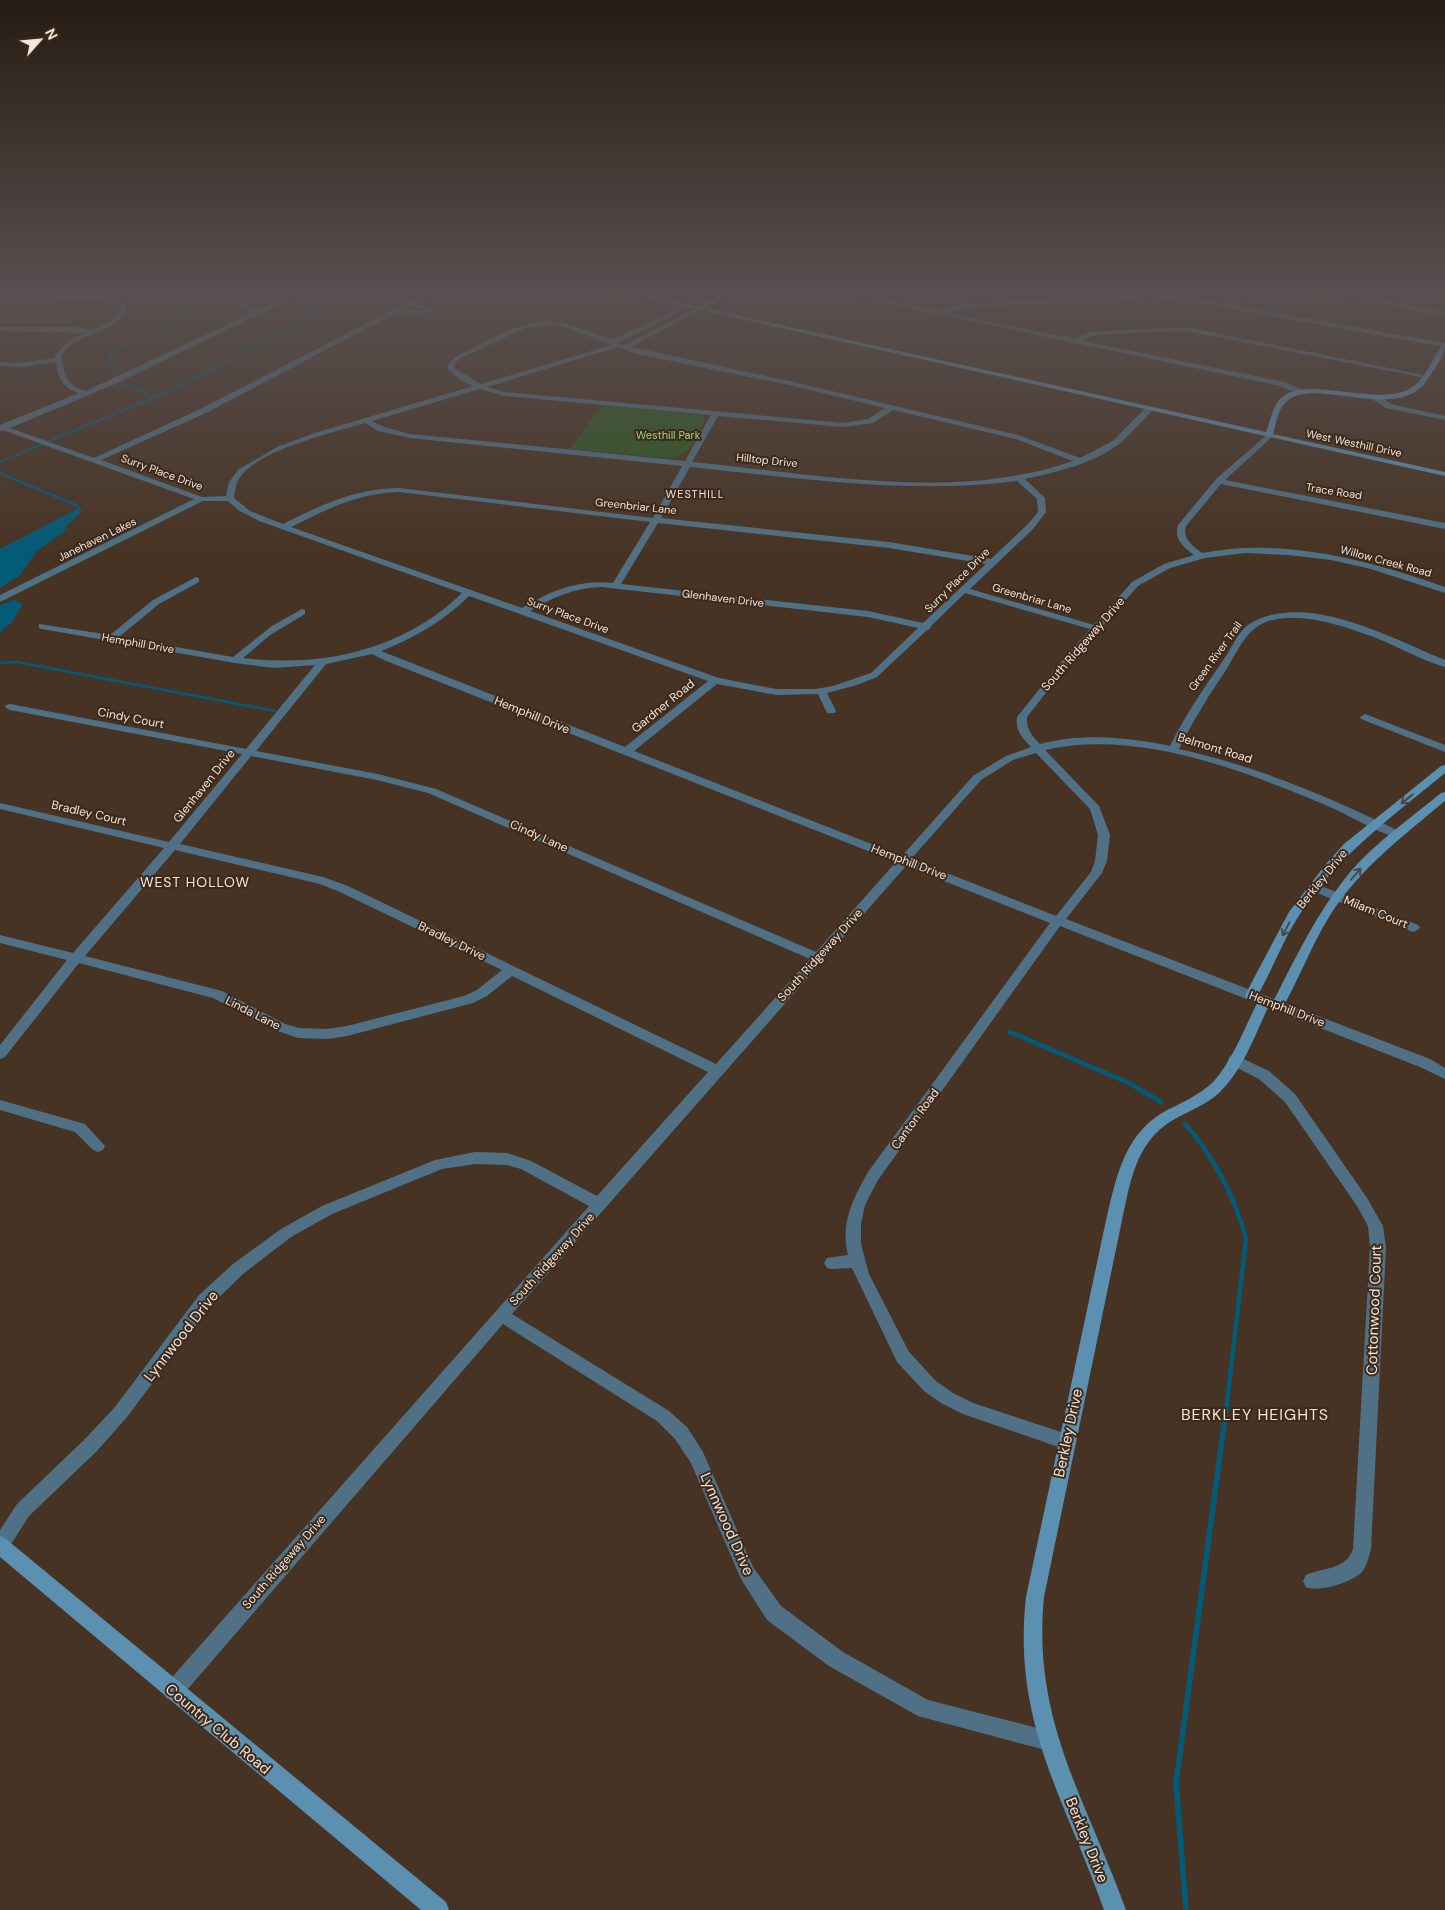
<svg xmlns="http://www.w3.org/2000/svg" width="1445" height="1910" font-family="'DM Sans',sans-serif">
	<rect width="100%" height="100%" fill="#473323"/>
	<!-- green -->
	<path fill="#2c571f" d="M602,405L694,414L701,416L705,420C694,439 690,459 666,458L570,449Z"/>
	<!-- water -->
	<path fill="#015b79" d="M79,508L82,511L65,528V531L37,551L20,575L0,588V549Z
		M14,600L23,604L11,623L0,632V605Z"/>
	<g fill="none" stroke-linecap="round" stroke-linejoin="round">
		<!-- stream-far3 -->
		<path stroke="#015b79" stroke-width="2" d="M118,374L112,365L110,353L180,317L175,290
			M124,384L151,395L153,398
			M0,462L185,384L358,290
			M0,473L10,477"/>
		<!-- stream-far2 -->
		<path stroke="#015b79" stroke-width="2.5" d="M7,476L76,505L79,508L78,511
			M0,663L17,662L275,711"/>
		<!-- stream-far1 -->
		<path stroke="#015b79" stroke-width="4.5" d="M1010,1032L1129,1083L1161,1102
			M1185,1124C1213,1155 1236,1199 1246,1239L1226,1411"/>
		<!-- stream -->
		<path stroke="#015b79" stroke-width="5.5" d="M1186,1910L1176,1783L1226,1410"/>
		<!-- street -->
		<path fill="#507185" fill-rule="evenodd" d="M227,290H233C238,303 246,307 259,310L300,290H309L115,384L10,428L94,458L200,409L394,309L433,290H442L415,304L432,308V310L419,315L398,312L206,413L101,460L202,497L226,496L229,482L239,469L279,446L315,433L473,386L459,379L448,369V365L455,357C488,341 529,312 568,324C583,328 598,335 612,340L686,305L688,306V308L618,343L625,345L696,308H700V310L631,347L789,381L1018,435L1080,458L1113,441L1146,407H1152V411C1141,422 1131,434 1119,444C1092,464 1057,472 1025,479L1045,498L1046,512L1034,528L970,589L1094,625L1132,582L1164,564L1194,555C1184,548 1173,538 1178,525L1216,479L1268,434H1271V438L1225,480L1445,523V529L1221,484L1186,526C1182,539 1193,546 1202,553C1283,537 1369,560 1445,587V593L1371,569L1331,560L1288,555L1245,553L1205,558L1170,568L1138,586L1063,671L1027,717C1026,729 1032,736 1040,744C1082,733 1128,737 1170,746C1186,713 1207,684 1228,653C1234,643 1240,629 1251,623C1307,591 1391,638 1445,660V667C1420,660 1396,645 1371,636C1340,625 1284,605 1254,629C1242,639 1234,657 1226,670C1209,695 1193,721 1179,749C1256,766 1331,797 1401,832L1403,834L1401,836L1397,838C1377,832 1348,815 1328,806C1242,770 1138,729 1045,750L1099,806L1110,835L1107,861L1102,873L1066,919L1430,1059L1445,1068V1079L1420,1067L1060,926L878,1180L865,1205L861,1224V1244L869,1274L909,1352L936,1381L953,1393L973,1403L1073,1436L1076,1442L1073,1448L1067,1450L963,1414L941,1403L924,1391L897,1362L852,1268L832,1269L827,1268L824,1263L827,1258L848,1255C840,1223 853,1199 868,1172L1050,923L906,866L512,1314L669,1411L687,1427L703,1452L753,1567L781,1606L843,1652L928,1700L1049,1731L1056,1734L1059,1741L1056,1748L1049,1751L918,1716L829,1666L767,1620L741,1579L691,1463L675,1439L657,1421L503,1324L180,1698L173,1701L166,1698L163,1691L166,1684L589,1206L521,1169L507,1165L475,1164L442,1169L332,1214L291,1237L243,1274L211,1305L127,1417L97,1451L29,1516L6,1552L0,1555V1530L17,1504L85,1439L115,1407L199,1295L233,1264L281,1229L322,1206L435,1160L475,1152L507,1153L531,1161L597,1196L708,1072L512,976L487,996L473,1003L347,1036L327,1039L298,1038L275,1030L213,998L79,963L5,1057L0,1059V1045L67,960L0,943V935L73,953L164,848L0,809V803L169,842L242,754L10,710L5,707L6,705L10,704L246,749L315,665L274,668L235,663L42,629L39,628V624L110,635L153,600L196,577L199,578V582L159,604L119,637L233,657L272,626L302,609L305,610V614L270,635L243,658C321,668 404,650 462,593L259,521L238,510L228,501H203L0,602V595L194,499L3,430L0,431V425L79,393C63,388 58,379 56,362L20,367L2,366H0V362L20,363L55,358V355L69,340L86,333L0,331V327H77L93,330L107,324L121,312L119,304L106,300L0,301V297L106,296L124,302L127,312C110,334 78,333 61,355C65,375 64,384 86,391L253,312L235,304ZM410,306L423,309L418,311L404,309ZM552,325L565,327L611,345L481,384L454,368V365L459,359L526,328ZM618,347L637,354L789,385L885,408L868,419L843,423L504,392L487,387ZM480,389L504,396L711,415L685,461L410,434L384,427L372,421ZM893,410L1016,439L1073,461C956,502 813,474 692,462L718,416L843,427L873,423ZM365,423L378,431L410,438L682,466L653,518L399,488C356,488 321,505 283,524L250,511L234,498C235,490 236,482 241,476C260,450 333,432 365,423ZM690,467C799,478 908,495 1017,481L1037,499L1038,512L1028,524L991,559L889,542L661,518ZM399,492L650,522L613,583C579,579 550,591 522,608L291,527C327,509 359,493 399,492ZM658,523L889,548L986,564L923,623L868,611L621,584ZM601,587L868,617L918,628L871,673L833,686L815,689H776L719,678L530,611C553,597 574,588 601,587ZM965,593L1090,629L1057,667L1017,717C1015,730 1022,738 1031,747L1006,756L973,776L902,856L634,751L717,684L776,695L818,694L827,713H835L836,711L827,693L857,685L877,677L927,630L930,629L931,626ZM469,596L708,681L625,747L381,651C414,638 444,621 469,596ZM372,654L384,660L896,862L816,952L436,789L378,774L256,751L326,664ZM1036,753L1090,809L1098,835L1095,861L1091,872L1056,916L911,859L981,780L1013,760ZM251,756L377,780L428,793L810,959L716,1064L348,886L323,877L180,844ZM175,850L320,884L340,892L502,970L477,990L464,996L347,1026L327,1029L299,1028L285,1024L222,991L85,956Z
			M824,290H838L939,311L946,308L972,303L1148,295L1188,297L1231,305L1245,290H1252L1237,306L1445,343V347L1188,301L1148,299L972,307L946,313L1076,339L1090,332L1186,327L1429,376L1425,378L1186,331L1108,334L1092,336L1083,341L1285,382L1304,391L1305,393L1301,395L1280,386Z
			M1312,290H1327L1445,312V316Z
			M1372,395H1378L1391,404L1445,416V420L1386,408L1372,399Z
			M1365,714L1445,745V752L1361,719L1360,717Z
			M1314,883L1418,925L1420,928L1414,932L1410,931L1310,890L1308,887Z
			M1235,1055L1269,1071L1295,1094L1367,1198L1383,1226L1386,1247L1371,1549C1369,1556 1367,1566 1362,1572C1352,1582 1319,1593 1306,1587L1303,1581L1306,1575C1324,1567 1346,1570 1353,1549L1370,1247L1368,1226L1357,1206L1285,1102L1259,1079L1230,1064L1228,1060L1230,1056Z
			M0,1100L85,1124L105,1146L103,1150L98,1152L93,1150L75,1132L0,1110Z"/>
		<!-- secondary -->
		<path fill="#5b90b0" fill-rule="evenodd" d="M611,290H624L698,307L728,290H736L704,308L1266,432C1270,422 1272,409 1279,400C1304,371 1380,411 1414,386C1426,377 1433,358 1442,345L1445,343C1445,354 1439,362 1433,371C1429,377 1425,384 1419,389C1386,417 1310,377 1286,402C1278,409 1276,424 1273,434L1445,472V476Z
			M1445,765V773C1393,816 1337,856 1300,914C1283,940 1272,971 1256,998H1246L1245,995L1289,912L1326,864L1344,844L1441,766Z
			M1445,792V801C1403,836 1358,870 1329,917C1311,946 1299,979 1282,1009H1272L1271,1006C1295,959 1317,912 1351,871C1377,841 1411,818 1441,793Z
			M1265,996L1270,998L1271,1001C1256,1032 1244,1069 1219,1093C1206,1105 1188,1111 1173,1120C1134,1143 1130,1185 1121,1225L1044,1597C1032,1721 1086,1799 1126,1910H1104C1065,1799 1012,1722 1026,1597L1105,1225C1115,1183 1122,1137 1162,1113C1180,1103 1199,1096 1214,1081C1235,1057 1245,1025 1260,998Z
			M0,1536L6,1539L446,1902L449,1910H421L0,1557Z"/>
	</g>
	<!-- one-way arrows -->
	<defs><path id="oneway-shaft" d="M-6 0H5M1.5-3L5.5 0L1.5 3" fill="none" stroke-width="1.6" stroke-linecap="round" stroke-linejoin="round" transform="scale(1.25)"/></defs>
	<g stroke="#454846">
		<use href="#oneway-shaft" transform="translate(1407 799) rotate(141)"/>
		<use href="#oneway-shaft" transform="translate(1356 874) rotate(-49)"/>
		<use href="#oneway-shaft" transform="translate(1286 929) rotate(118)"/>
	</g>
	<!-- sky -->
	<linearGradient id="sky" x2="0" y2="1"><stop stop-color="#271c13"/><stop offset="0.52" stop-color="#585050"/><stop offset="1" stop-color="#585050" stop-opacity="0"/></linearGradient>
	<rect width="1445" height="558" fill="url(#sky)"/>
	<g text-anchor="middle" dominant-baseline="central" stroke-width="4" stroke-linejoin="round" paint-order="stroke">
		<!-- far-park labels -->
		<g font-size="11" fill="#96db81" stroke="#3c2919">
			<text x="668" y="435">Westhill Park</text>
		</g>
		<!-- far-street labels -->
		<g font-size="11" fill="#f2e5db" stroke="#3c2919">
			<text transform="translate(1354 443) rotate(12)">West Westhill Drive</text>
			<text transform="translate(767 460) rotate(6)">Hilltop Drive</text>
			<text transform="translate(162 472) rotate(20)">Surry Place Drive</text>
			<text transform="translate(1334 491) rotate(9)">Trace Road</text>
			<text transform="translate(636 506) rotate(6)">Greenbriar Lane</text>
			<text transform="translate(97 539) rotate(-26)">Janehaven Lakes</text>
			<text transform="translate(1386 561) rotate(15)">Willow Creek Road</text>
			<text transform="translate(957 580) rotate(-45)">Surry Place Drive</text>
			<text transform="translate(723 598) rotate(7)">Glenhaven Drive</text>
			<text transform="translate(1032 598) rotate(16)">Greenbriar Lane</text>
			<text transform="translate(568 615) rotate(20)">Surry Place Drive</text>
			<text transform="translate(138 643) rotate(10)">Hemphill Drive</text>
			<text transform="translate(1215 656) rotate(-54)">Green River Trail</text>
		</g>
		<!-- far-neighbourhood labels -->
		<g font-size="11" letter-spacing="1" fill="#f2e5db" stroke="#3c2919">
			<text x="695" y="494">WESTHILL</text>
		</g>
		<!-- street labels -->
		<g font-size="12" fill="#f2e5db" stroke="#3c2919">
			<text transform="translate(1083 644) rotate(-49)">South Ridgeway Drive</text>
			<text transform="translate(663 706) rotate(-39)">Gardner Road</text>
			<text transform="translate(532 715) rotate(22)">Hemphill Drive</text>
			<text transform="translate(131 718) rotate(11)">Cindy Court</text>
			<text transform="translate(1215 748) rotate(17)">Belmont Road</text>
			<text transform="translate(204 786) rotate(-51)">Glenhaven Drive</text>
			<text transform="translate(89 813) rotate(13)">Bradley Court</text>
			<text transform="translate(539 836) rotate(24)">Cindy Lane</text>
			<text transform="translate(909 862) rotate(21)">Hemphill Drive</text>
			<text transform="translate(1322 879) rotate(-51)">Berkley Drive</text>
			<text transform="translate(1376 912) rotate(22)">Milam Court</text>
			<text transform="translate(452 941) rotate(26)">Bradley Drive</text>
			<text transform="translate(820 955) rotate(-48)">South Ridgeway Drive</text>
			<text transform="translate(1287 1009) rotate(21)">Hemphill Drive</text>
			<text transform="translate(253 1013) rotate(27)">Linda Lane</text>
			<text transform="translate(915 1119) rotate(-54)">Canton Road</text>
			<text transform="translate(552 1259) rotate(-48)">South Ridgeway Drive</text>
			<text transform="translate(284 1562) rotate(-49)">South Ridgeway Drive</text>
		</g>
		<!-- neighbourhood labels -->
		<g font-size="14" letter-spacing="1" fill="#f2e5db" stroke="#3c2919">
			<text x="195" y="882">WEST HOLLOW</text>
		</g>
		<!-- near-street labels -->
		<g font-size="15" fill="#f2e5db" stroke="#3c2919">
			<text transform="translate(1374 1310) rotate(-88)">Cottonwood Court</text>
			<text transform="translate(181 1336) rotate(-52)">Lynnwood Drive</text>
			<text transform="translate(1068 1433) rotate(-78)">Berkley Drive</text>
			<text transform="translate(727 1524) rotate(66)">Lynnwood Drive</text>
			<text transform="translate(218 1729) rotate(40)">Country Club Road</text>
			<text transform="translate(1087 1840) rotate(68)">Berkley Drive</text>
		</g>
		<!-- near-neighbourhood labels -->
		<g font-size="16" letter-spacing="1" fill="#f2e5db" stroke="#3c2919">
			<text x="1255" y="1414">BERKLEY HEIGHTS</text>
		</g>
	</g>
	<!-- north arrow -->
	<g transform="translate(40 40) rotate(63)" stroke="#3c2919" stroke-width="4" paint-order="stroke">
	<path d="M0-4L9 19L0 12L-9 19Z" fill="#f2e5db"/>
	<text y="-8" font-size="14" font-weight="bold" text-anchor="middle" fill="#f2e5db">N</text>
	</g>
</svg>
